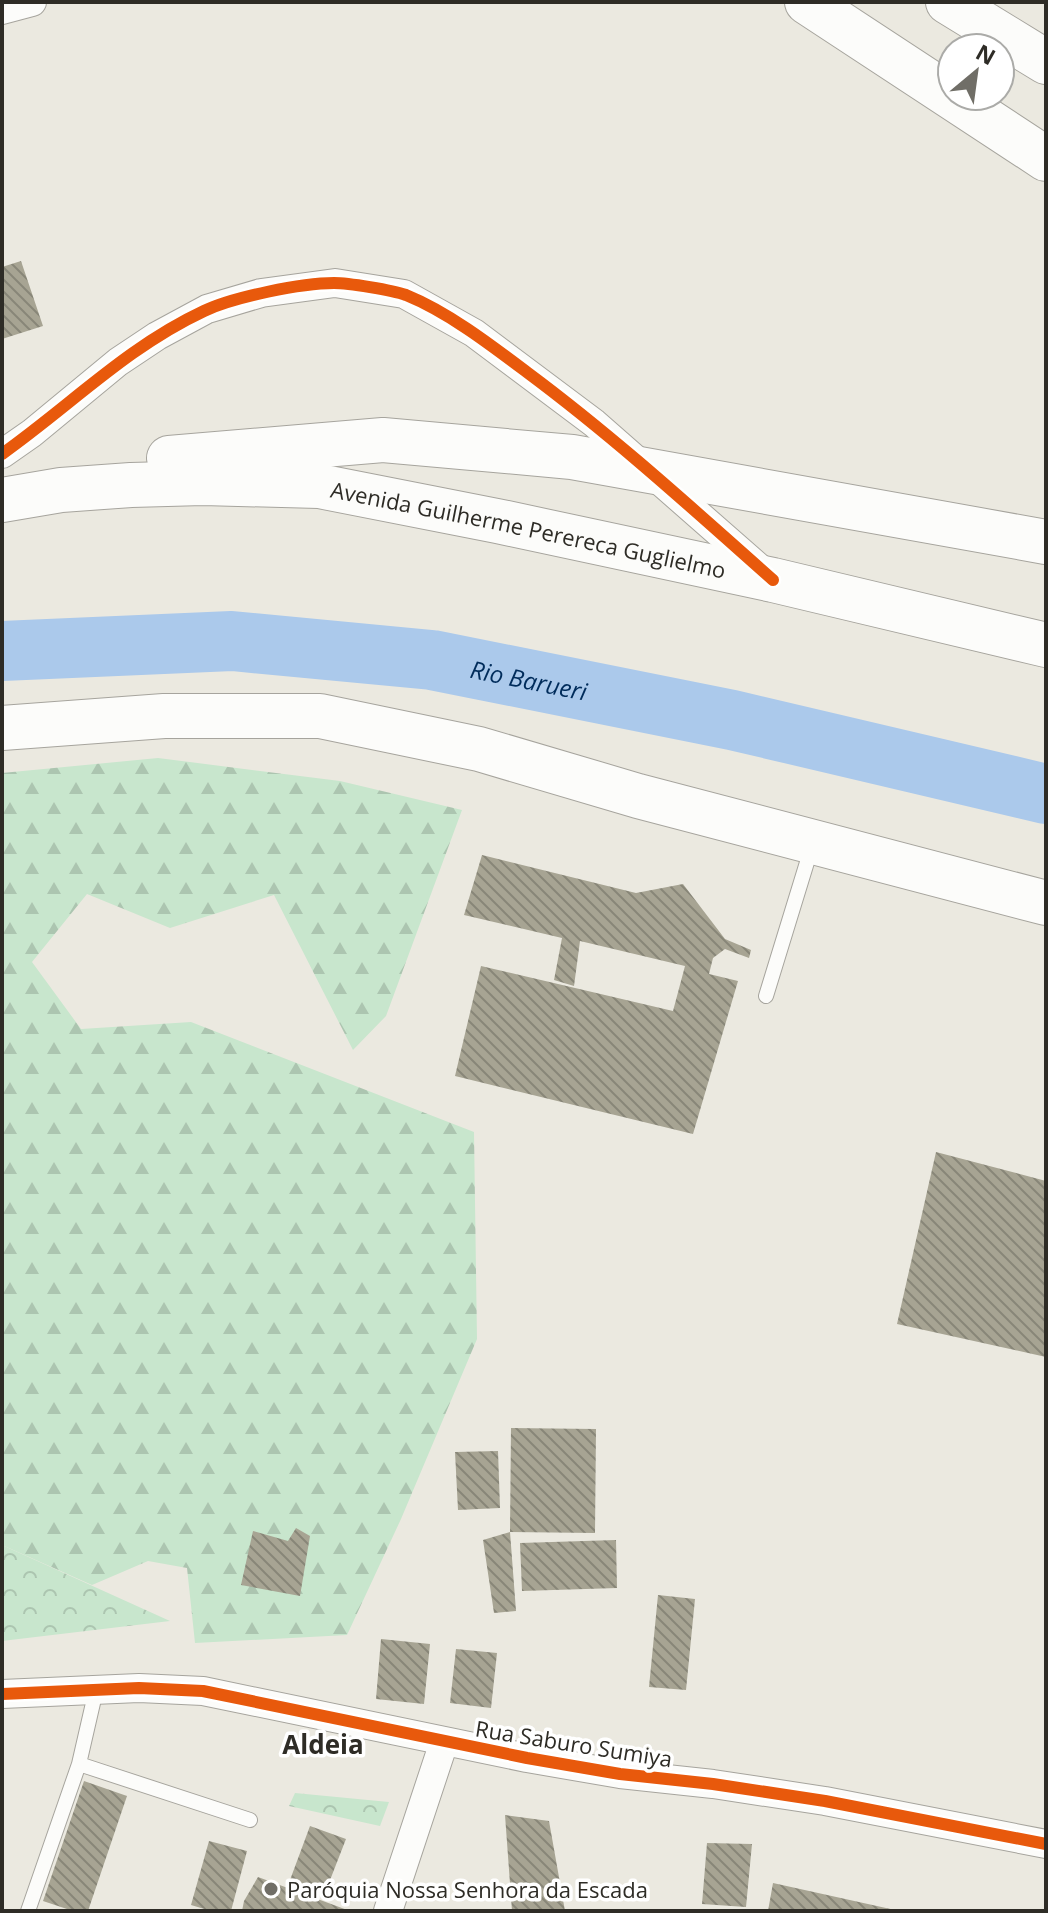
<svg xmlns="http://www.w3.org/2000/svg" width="1048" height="1913" font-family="'Open Sans',sans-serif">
	<defs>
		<pattern id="forest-firs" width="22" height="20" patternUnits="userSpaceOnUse" patternTransform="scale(2)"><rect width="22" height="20" fill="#c8e6cd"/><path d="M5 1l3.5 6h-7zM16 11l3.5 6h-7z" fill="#acc5b0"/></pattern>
		<pattern id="park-crowns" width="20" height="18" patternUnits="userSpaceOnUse" patternTransform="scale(2)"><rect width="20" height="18" fill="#c8e6cd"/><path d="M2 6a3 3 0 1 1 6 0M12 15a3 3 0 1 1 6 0" fill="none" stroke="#acc5b0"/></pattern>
		<pattern id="building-back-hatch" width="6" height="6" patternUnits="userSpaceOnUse" patternTransform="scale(2)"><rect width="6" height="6" fill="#a7a493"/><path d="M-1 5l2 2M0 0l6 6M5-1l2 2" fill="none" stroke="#888678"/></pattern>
	</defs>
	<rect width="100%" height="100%" fill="#ebe9e0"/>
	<!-- forest -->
	<path fill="url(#forest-firs)" d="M158,758L340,781L462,810L386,1016L353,1050L274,895L170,928L87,894L32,962L81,1029L191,1022L474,1132L477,1339L401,1519L347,1635L195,1643L187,1568L148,1561L92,1585L2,1545V773Z"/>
	<!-- park -->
	<path fill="url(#park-crowns)" d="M2,1545L170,1621L2,1641Z
		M295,1793L389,1802L380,1826L289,1806Z"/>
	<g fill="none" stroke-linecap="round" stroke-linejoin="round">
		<!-- river -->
		<path stroke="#abc9eb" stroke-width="60" id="s1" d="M2,651L232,641L432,660L732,720L1046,794"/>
	</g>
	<!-- building -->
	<path fill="url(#building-back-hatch)" d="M21,261L43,326L2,339V267Z
		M482,855L636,893L683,884L725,939L751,950L749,958L725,949L713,958L709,974L738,981L693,1134L455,1076L481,966L673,1011L685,966L580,941L574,986L554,980L562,938L464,915Z
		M936,1152L1046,1181V1357L897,1324Z
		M511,1428L596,1429L595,1533L510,1532Z
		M498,1451L500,1508L458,1510L455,1452Z
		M296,1528L310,1536L300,1596L241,1585L253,1531L288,1541Z
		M510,1532L516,1611L494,1613L483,1540Z
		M616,1540L617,1588L522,1591L520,1543Z
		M658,1595L695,1599L686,1690L649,1687Z
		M381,1639L430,1644L424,1704L376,1699Z
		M456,1649L497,1653L491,1708L450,1703Z
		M84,1781L127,1796L88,1911H73L43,1901Z
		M505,1815L549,1821L565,1911H512Z
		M310,1826L346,1839L325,1893L290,1880Z
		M209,1841L247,1851L231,1911H211L191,1905Z
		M707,1843L752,1844L746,1907L702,1904Z
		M258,1877L350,1911H242L244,1901Z
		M773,1883L895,1910V1911H768Z"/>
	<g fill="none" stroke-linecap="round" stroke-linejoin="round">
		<defs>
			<path id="lane" d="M766,996L812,846
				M79,1764L250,1820
				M28,1911L79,1764L96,1690"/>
			<path id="street" d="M2,10L32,2
				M2,454L32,433L118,362L157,336L207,309L261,293L335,283L404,294L474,333L594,423L766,574
				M2,1694L139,1688L203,1691L527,1758L620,1774L713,1784L825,1801L1046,1844
				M388,1911L444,1742"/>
			<g id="primary">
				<path d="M169,458L383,440L572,457L1046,542"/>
				<path id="s2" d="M2,500L61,490L131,485L203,483L319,486L497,521L773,580L1046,645"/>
				<path d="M2,728L164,716H320L479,749L638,796L1046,903"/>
			</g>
			<path id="highway" d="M807,2L1046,159
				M948,2L1046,62"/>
		</defs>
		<!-- lane casing -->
		<use href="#lane" stroke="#a6a49d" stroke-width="16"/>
		<!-- street casing -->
		<use href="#street" stroke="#a6a49d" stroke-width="30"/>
		<!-- primary casing -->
		<use href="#primary" stroke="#a6a49d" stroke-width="46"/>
		<!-- highway casing -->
		<use href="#highway" stroke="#a6a49d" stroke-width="46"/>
		<!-- lane -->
		<use href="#lane" stroke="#fcfcfa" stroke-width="14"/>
		<!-- street -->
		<use href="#street" stroke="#fcfcfa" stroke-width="28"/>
		<!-- primary -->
		<use href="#primary" stroke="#fcfcfa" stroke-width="44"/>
		<!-- highway -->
		<use href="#highway" stroke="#fcfcfa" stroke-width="44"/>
		<defs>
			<path id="cycleway" d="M2,454C71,405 127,347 204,311C233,297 302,283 334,283C348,283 392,290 406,295C448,312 491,345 528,373C614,437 693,509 773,580
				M2,1694L139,1688L203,1691L527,1758L620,1774L713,1784L825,1801L1046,1844"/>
		</defs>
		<!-- cycleway casing -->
		<use href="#cycleway" stroke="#fff" stroke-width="17"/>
		<!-- cycleway -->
		<use href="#cycleway" stroke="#e8590c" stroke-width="12"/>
	</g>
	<!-- markers -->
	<circle fill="#706e67" stroke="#fff" stroke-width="3" cx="271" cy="1889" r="8"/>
	<g text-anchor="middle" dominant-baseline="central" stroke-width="7" stroke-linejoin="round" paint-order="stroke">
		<!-- street labels -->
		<g font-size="22" fill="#2e2c26" stroke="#fff">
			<text stroke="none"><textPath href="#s2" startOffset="532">Avenida Guilherme Perereca Guglielmo</textPath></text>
			<text transform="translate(574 1743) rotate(9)">Rua Saburo Sumiya</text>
		</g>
		<!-- poi labels -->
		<g font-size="22" fill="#2e2c26" stroke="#fff" text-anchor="start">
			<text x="287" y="1889">Paróquia Nossa Senhora da Escada</text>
		</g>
		<!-- water labels -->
		<g font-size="24" font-style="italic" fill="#002c5b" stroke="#fff">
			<text stroke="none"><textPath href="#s1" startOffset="530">Rio Barueri</textPath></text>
		</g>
		<!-- quarter labels -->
		<g font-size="26" font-weight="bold" fill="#2e2c26" stroke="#fff">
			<text x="323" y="1744">Aldeia</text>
		</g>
	</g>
	<!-- border -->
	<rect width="1048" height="1913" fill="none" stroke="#2e2c26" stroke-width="8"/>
	<!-- north arrow -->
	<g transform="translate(976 72) rotate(29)"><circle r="38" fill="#ffffff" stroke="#ababa8" stroke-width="2"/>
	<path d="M0-6L14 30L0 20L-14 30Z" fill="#706e67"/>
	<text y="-12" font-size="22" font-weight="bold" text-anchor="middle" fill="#2e2c26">N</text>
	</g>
</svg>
